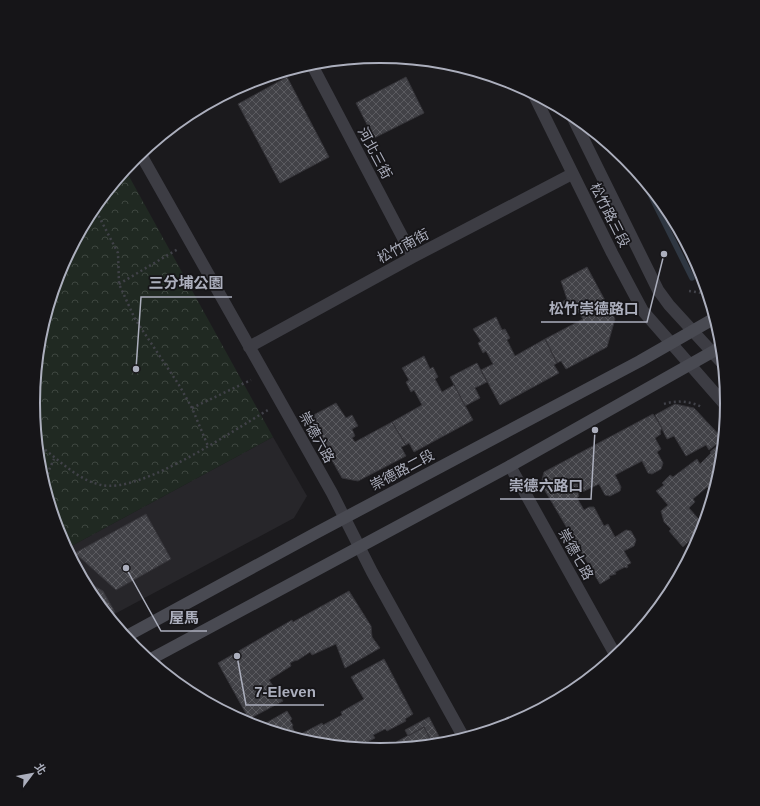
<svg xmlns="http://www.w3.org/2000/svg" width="760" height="806" font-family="Helvetica,'Noto Sans TC',sans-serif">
	<defs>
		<pattern id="forest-crowns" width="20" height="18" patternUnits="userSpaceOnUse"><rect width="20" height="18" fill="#202922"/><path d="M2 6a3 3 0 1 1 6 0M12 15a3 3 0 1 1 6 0" fill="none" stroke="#3e4640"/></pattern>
		<pattern id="building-cross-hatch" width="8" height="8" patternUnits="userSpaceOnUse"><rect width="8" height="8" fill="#424247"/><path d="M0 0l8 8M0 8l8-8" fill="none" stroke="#5b5b60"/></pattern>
	</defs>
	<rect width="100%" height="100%" fill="#1b1a1d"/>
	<!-- built -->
	<path fill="#27262a" d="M273,437L307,496L294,518L109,617L91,596L66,549Z"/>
	<!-- forest -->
	<path fill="url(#forest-crowns)" d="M125,169L273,437L66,549L59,536L40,470L33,403L40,335L60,270L92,210Z"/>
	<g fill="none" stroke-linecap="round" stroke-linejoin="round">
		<!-- stream -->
		<path stroke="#2f3742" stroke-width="5.5" d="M642,178L692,278
			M664,204L699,275"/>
	</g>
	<!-- building -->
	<path fill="url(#building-cross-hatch)" stroke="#353439" d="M287,77L329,157L280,183L238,104Z
		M406,77L424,113L374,138L356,103Z
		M587,267L615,319L607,347L566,369L561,361L557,363L545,339L583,319L575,308L567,312L562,302L567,299L561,281Z
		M496,317L502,330L505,329L510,338L507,340L515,356L545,339L557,363L554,365L559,373L500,405L481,370L493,364L486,351L483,353L478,343L481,341L473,329Z
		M424,356L430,369L433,367L438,377L435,379L442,392L454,385L473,420L414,452L409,443L406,445L392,422L422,405L414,390L411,392L406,382L409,380L402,368Z
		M477,363L487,382L475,388L480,398L465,406L450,377Z
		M336,403L346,418L352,415L358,426L352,429L355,436L352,438L355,442L392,422L406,445L401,447L406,456L358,481L342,478L308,418Z
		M675,404L694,408L723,439L709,450L706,445L686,456L674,436L667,439L655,415Z
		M653,414L662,428L660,432L661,434L655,438L661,449L657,452L663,463L661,469L652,474L648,473L642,461L615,475L621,487L620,491L610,496L605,495L599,484L578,494L579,496L577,498L584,510L589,507H594L604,526L608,524L615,537L626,530L631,531L636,540L634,546L624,551L631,563L627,565L628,567L626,568L625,567L615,572L616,574L609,576L610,578L600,584L541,484L544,472Z
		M723,443L720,471L717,483L710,489L707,487L693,499L695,502L689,508L704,525L703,528L683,547L669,531L671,529L664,522L661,511L668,505L656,491L664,485L662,483L670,475L673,477L697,459L700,464L711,453L710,452L717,446L718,448Z
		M146,514L171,559L116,590L75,553Z
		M83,579L103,591L115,612L108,616L91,596Z
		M349,591L371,626L372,637L380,648L345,668L336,644L312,655L310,652L298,660L294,661L290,663L291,666L269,680L283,701L249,719L218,663L292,620L293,622Z
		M384,659L413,714L405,719L406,721L387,731L385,729L373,735L375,738L361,745L359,742L350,747L312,743L259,727L287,711L292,719L290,721L293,725L292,727L297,736L322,723L323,725L342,715L341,712L364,699L351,677Z
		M429,717L443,744L433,745L424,727L408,736L405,730Z
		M424,727L430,738L413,747L399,748L396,742Z
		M430,738L433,745L413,747Z
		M390,742L394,749L375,750Z"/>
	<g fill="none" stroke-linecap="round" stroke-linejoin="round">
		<!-- path -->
		<path stroke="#414249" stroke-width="2.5" stroke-dasharray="2 3" stroke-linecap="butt" d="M94,207L118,253L119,284L135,319L179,385L192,408L208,446
			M119,284L178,249
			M689,291L708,294
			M664,404C676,400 690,401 702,407
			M192,408L251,380
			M37,444C58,458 75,479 101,485C141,494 232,431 268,410
			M45,489L49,470L54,459"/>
		<!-- minor -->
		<path stroke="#3d3d44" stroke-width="12" d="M311,63L413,257
			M140,153L332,493L372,572L464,738
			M249,347L413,257L572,174
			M510,466L616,656"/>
		<!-- tertiary -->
		<path stroke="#3d3d44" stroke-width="12" d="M533,93L612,253L643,311L727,407
			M571,114L658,290L669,305L723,364"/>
		<!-- secondary -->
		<path stroke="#494a52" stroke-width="12" d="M125,637L316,533L640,361L715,318
			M149,660L510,466L721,347"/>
	</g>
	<g text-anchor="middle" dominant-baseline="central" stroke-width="3.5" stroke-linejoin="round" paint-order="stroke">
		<!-- street labels -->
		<g font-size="14" fill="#acafbd" stroke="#161518">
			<text transform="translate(375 153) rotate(62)">河北三街</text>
			<text transform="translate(610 215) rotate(63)">松竹路三段</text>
			<text transform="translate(403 246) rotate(-28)">松竹南街</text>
			<text transform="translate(317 437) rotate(61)">崇德六路</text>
			<text transform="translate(402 470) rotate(-28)">崇德路二段</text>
			<text transform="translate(576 554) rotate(61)">崇德七路</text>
		</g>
	</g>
	<!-- crop -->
	<path d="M0 0H760V806H0ZM40 403a340 340 0 1 1 680 0a340 340 0 1 1-680 0Z" fill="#161518" fill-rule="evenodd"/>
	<path fill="none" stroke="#acafbd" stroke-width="2" d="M40 403a340 340 0 1 1 680 0a340 340 0 1 1-680 0Z"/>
	<!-- callouts -->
	<path fill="none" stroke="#acafbd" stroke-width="1.5" d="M136 369L141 297H232M664 254L647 322H541M595 430L591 499H500M126 568L161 631H207M237 656L246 705H324"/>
	<g fill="#acafbd" stroke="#161518" stroke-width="1.5">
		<circle cx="136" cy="369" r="4"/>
		<circle cx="664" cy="254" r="4"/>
		<circle cx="595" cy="430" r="4"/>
		<circle cx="126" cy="568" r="4"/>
		<circle cx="237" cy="656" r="4"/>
	</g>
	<g font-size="15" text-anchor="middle" font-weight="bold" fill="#acafbd" stroke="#161518" stroke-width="3.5" stroke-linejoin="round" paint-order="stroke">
		<text x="186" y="288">三分埔公園</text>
		<text x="594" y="314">松竹崇德路口</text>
		<text x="546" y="491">崇德六路口</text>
		<text x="184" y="623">屋馬</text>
		<text x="285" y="697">7-Eleven</text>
	</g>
	<!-- north arrow -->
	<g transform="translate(32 774) rotate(58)" stroke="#161518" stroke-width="3" paint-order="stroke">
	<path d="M0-3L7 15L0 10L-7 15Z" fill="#acafbd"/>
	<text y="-6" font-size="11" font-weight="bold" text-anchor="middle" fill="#acafbd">北</text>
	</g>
</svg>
